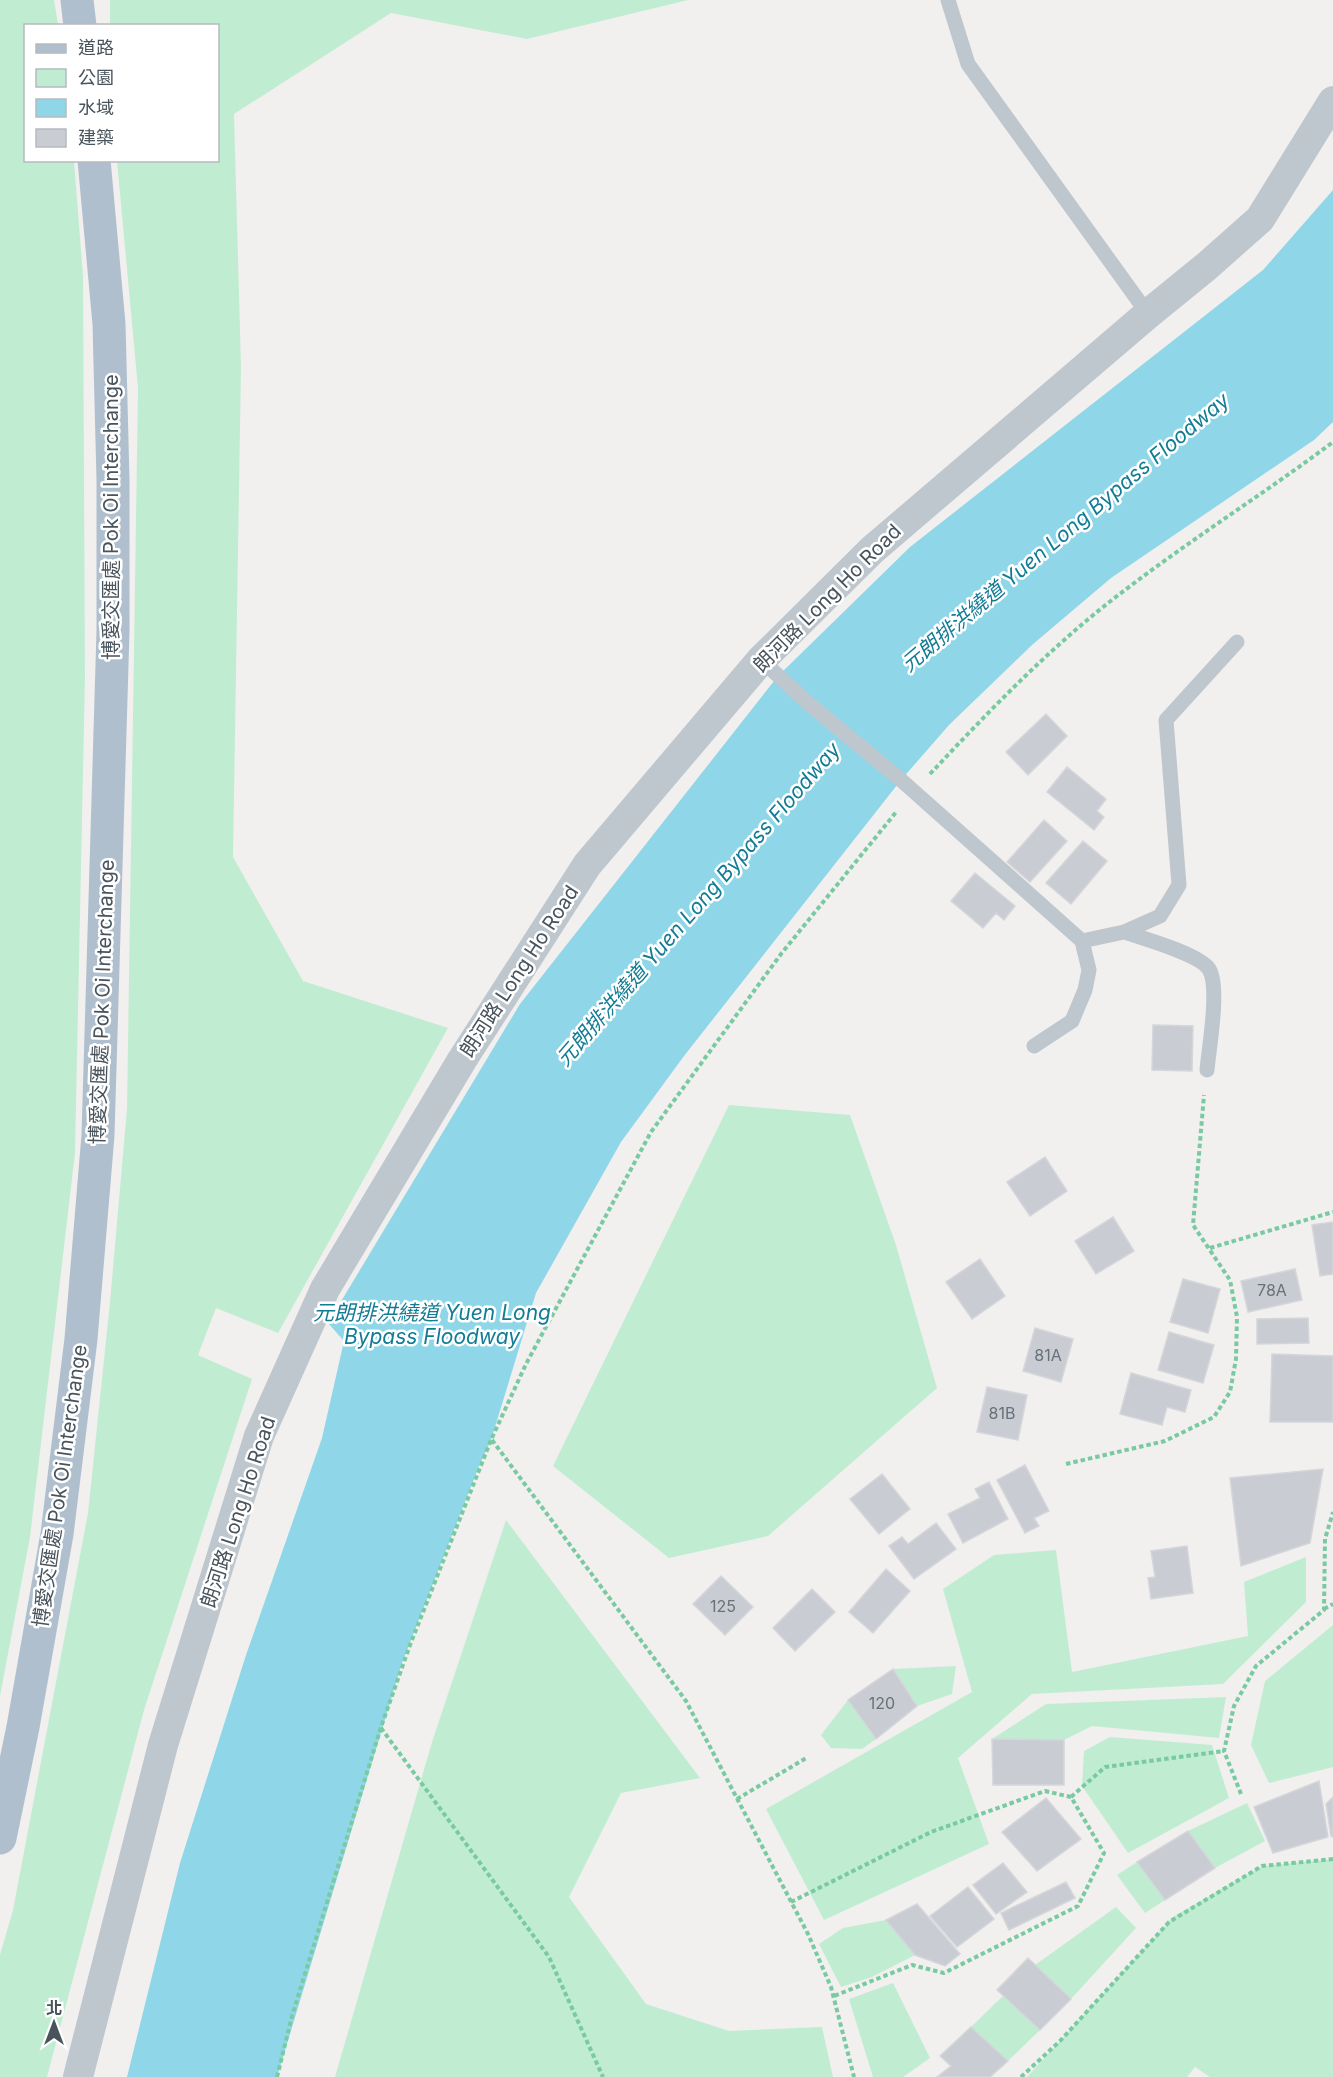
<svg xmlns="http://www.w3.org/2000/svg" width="1333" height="2077" font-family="Inter,'Noto Sans TC',sans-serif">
	<rect width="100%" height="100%" fill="#f2efef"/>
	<!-- green -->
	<path fill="#c0edd1" d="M0,0H54L58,25L26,26V160L74,161L83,276L85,676L75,1153L30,1537L0,1696Z
		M110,0H688L527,39L391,13L234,114L241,367L233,857L303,981L448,1028L278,1333L216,1308L198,1355L252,1379L144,1710L47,2077H0V1955L13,1910L88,1513L110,1302L127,1109L138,388L117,161L218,160V26L110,25Z
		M729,1105L850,1115L896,1245L937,1388L768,1536L669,1558L553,1466Z
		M506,1520L700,1778L621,1793L569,1897L646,2004L729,2031L822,2027L833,2077H335L432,1742Z
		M1056,1550L1072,1672L1248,1636L1244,1582L1306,1557V1602L1223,1684L1032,1694L958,1758L989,1844L824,1920L766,1809L972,1692L943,1589L994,1555Z
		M1333,1625V1767L1269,1783L1251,1745L1265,1681Z
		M956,1666L952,1694L917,1706L893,1669Z
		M1226,1697L1219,1738L1092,1726L1064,1740L992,1739L1046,1704Z
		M848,1700L876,1739L862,1749L831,1748L821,1735Z
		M1110,1737L1212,1745L1229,1798L1128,1853L1082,1786L1084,1751Z
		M1247,1803L1265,1841L1215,1868L1188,1831Z
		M1333,1859V2077H1210L1195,2067L1187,2077H1027L1173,1917L1262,1866Z
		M1137,1862L1165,1900L1145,1913L1117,1875Z
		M1116,1907L1136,1928L1071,1999L1035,1965Z
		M886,1920L915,1955L872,1977L841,1987L819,1944L843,1928Z
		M893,1983L930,2058L903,2077H873L849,1999Z
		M1003,1996L1040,2030L1008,2061L971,2027Z"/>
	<!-- water -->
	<path fill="#8fd7e8" d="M1333,190V422L1314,440L1111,578L1032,645L949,725L901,780L684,1056L621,1142L536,1293L491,1440L479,1466L402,1663L277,2077H127L180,1863L246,1655L322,1438L344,1341L328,1323L520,1004L778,676L910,547L1263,270Z"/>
	<!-- building -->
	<path fill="#c9ccd2" stroke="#d4d6da" stroke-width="1.5" d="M1046,714L1067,736L1028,775L1006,752Z
		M1067,767L1106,799L1097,811L1104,817L1094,830L1047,792Z
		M1044,820L1067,841L1030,882L1007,862Z
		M1083,841L1107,861L1071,904L1046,883Z
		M975,873L1015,906L1004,920L996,913L983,928L951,901Z
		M1153,1025L1193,1026L1192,1071L1152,1070Z
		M1045,1157L1067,1191L1030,1216L1007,1182Z
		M1113,1217L1134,1251L1096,1274L1075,1241Z
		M1333,1222V1274L1320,1276L1312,1225Z
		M980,1259L1005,1296L972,1319L946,1282Z
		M1295,1269L1302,1300L1248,1312L1241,1281Z
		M1183,1279L1220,1289L1208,1333L1170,1322Z
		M1308,1318L1309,1343L1257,1344V1319Z
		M1035,1328L1073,1339L1061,1382L1023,1371Z
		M1169,1332L1214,1345L1203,1383L1158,1370Z
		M1272,1354L1333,1356V1422H1270Z
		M1131,1373L1191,1390L1185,1412L1167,1407L1162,1425L1120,1414Z
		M987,1387L1027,1395L1018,1440L977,1432Z
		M1025,1465L1049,1511L1034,1518L1039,1526L1025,1533L997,1480Z
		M1323,1469L1310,1543L1241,1566L1230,1478Z
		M882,1474L910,1509L879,1534L850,1499Z
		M989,1482L1008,1519L963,1543L948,1514L980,1498L975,1489Z
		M936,1523L956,1549L914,1579L889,1546L902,1537L908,1544Z
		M1187,1546L1193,1593L1151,1599L1148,1578L1155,1577L1151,1551Z
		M886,1569L910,1591L873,1633L849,1612Z
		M721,1576L753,1607L725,1635L693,1604Z
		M812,1589L835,1612L795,1651L773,1628Z
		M893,1669L917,1706L876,1739L848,1700Z
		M992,1739L1064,1740V1785H993Z
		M1319,1781L1328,1837L1273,1853L1254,1807Z
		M1333,1797V1837L1331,1836L1326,1804Z
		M1046,1798L1081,1839L1037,1871L1002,1832Z
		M1188,1831L1215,1868L1165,1900L1137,1862Z
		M1003,1863L1027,1892L996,1914L973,1885Z
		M1066,1882L1075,1898L1009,1930L1001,1913Z
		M968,1887L994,1919L957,1947L930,1916Z
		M917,1904L960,1954L945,1966L915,1955L886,1920Z
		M1028,1958L1071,1999L1040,2030L997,1990Z
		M971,2027L1008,2061L990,2077H937L951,2066L940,2056Z"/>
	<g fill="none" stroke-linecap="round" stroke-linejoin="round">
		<!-- path -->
		<path stroke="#79caa1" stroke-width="4" stroke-dasharray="4.5 3" stroke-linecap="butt" d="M930,774C991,709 1053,644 1125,590C1193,538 1265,493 1333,442
			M1210,1248L1333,1212
			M492,1440L686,1701L808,1934L831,1987L854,2077
			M1066,1464L1165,1441L1214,1417L1230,1392L1236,1359L1237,1317L1230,1280L1193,1225L1204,1095
			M1324,1609L1333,1604
			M381,1728L549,1957L603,2077
			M1241,1794L1224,1751L1234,1706L1256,1666L1324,1610L1325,1539L1333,1512
			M1071,1797L1105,1767L1224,1751
			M737,1799L808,1757
			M791,1902L931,1832L1045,1791L1071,1797L1104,1853L1078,1906L944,1973L912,1965L834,1996
			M277,2077L292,2016L381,1727L410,1645L491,1440L526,1364L651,1132L781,954L897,811
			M1021,2077L1060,2041L1169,1922L1262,1866L1333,1859"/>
		<!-- service -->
		<path stroke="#bec7ce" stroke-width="15" d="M948,0L968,64L1148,314
			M761,660L808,703L901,780L1082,941L1124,932L1160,916L1179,885L1166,720L1237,642
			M1124,932C1142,938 1199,954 1209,969C1220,987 1209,1047 1207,1070
			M1034,1046L1072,1021L1085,990L1089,970L1082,941"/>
		<!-- minor -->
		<path stroke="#bec7ce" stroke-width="30" d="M78,2077L163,1745L259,1436L325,1289L462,1060L587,865L761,660L872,550L1148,314L1207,266L1260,219L1333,101"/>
		<!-- primary -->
		<path stroke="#b0bfcd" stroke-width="33" d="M77,0L80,26
			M0,1838L23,1727L57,1534L81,1339L98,1135L113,631V480L109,324L94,160"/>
	</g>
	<g text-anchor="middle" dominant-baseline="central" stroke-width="5" stroke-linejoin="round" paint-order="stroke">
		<!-- number labels -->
		<g font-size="16" fill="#68717a">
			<text x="1272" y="1290">78A</text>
			<text x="1048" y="1355">81A</text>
			<text x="1002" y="1413">81B</text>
			<text x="723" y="1606">125</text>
			<text x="882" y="1703">120</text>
		</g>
		<!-- street labels -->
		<g font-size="20" fill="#48535c" stroke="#fff">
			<text transform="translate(111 517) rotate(-90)">博愛交匯處 Pok Oi Interchange</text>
			<text transform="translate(827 598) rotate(-45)">朗河路 Long Ho Road</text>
			<text transform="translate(519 971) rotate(-57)">朗河路 Long Ho Road</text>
			<text transform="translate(102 1002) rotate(-88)">博愛交匯處 Pok Oi Interchange</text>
			<text transform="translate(60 1486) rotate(-82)">博愛交匯處 Pok Oi Interchange</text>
			<text transform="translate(238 1512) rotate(-72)">朗河路 Long Ho Road</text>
		</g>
		<!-- water labels -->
		<g font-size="21" font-style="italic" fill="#137c95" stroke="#fff">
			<text transform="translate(1065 532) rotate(-40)">元朗排洪繞道 Yuen Long Bypass Floodway</text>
			<text transform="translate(698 904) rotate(-49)">元朗排洪繞道 Yuen Long Bypass Floodway</text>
			<text x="432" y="1312">元朗排洪繞道 Yuen Long<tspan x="432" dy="24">Bypass Floodway</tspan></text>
		</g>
	</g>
	<!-- legend -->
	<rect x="24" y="24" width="195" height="138" fill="#ffffff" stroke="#b6babe" stroke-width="1.5"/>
	<rect x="36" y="44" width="30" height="9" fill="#b0bfcd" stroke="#b6babe" stroke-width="1.5"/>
	<text x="78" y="54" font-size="18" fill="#48535c">道路</text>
	<rect x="36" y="69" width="30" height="18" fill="#c0edd1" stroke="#b6babe" stroke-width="1.5"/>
	<text x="78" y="84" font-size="18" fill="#48535c">公園</text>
	<rect x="36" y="99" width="30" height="18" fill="#8fd7e8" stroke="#b6babe" stroke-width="1.5"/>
	<text x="78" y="114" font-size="18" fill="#48535c">水域</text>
	<rect x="36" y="129" width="30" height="18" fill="#c9ccd2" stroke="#b6babe" stroke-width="1.5"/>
	<text x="78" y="144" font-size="18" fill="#48535c">建築</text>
	<!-- north arrow -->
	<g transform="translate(54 2023)" stroke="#ffffff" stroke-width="4.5" paint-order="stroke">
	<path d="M0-4.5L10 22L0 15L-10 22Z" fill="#48535c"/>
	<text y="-9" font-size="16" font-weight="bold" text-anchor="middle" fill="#48535c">北</text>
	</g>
</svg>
